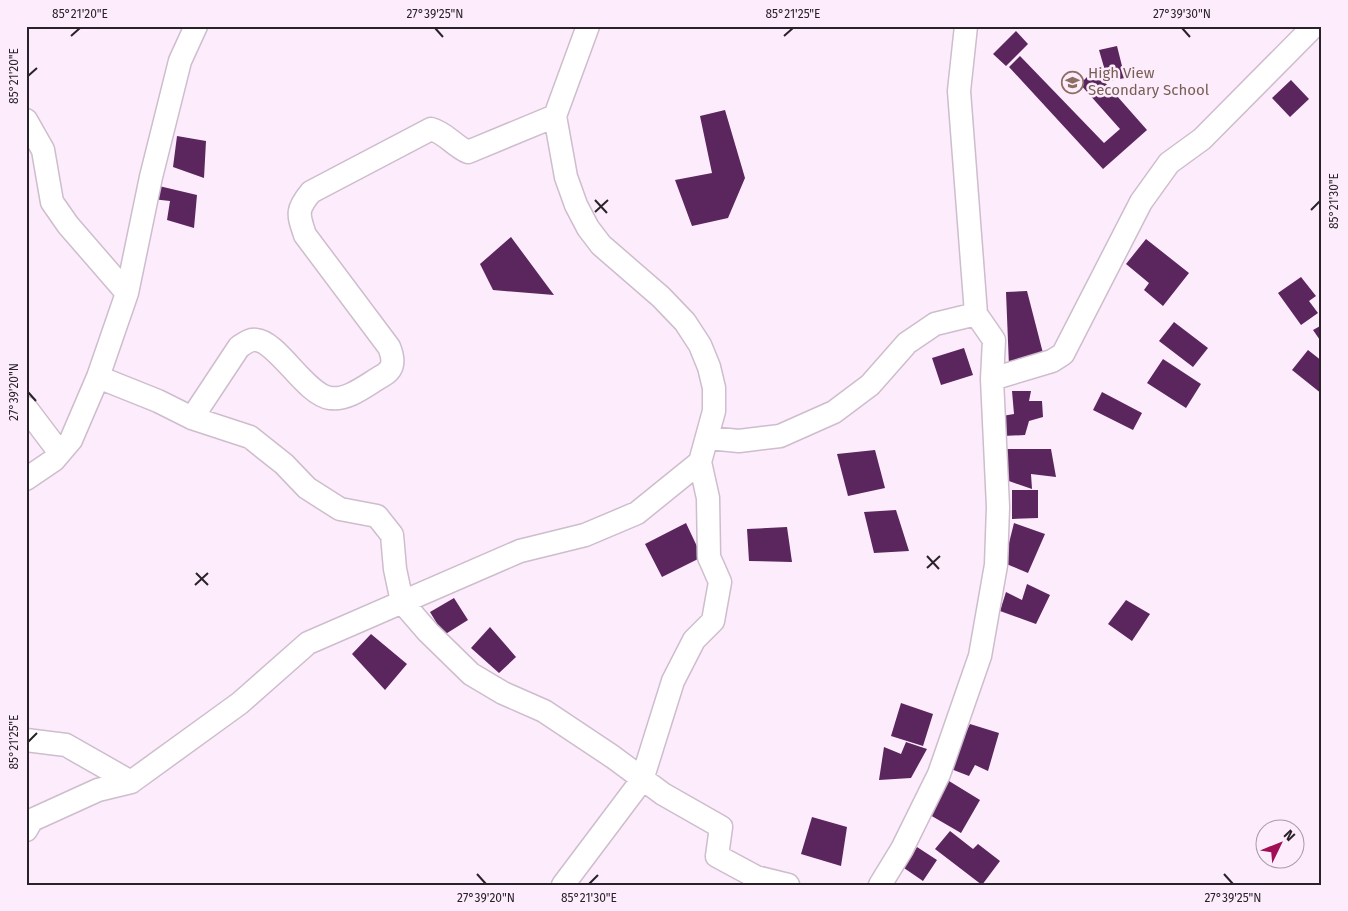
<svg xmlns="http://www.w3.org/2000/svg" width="1348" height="911" font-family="'Fira Sans',sans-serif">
	<rect width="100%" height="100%" fill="#fcecfc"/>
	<!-- building -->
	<path fill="#5b255e" d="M1016,31L1028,44L1006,66L993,54Z
		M1117,46L1125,78L1108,81L1099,50Z
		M1020,56L1104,143L1120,129L1080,84L1094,70L1147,130L1103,169L1009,67Z
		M1291,80L1309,99L1290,117L1272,98Z
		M725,110L745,178L728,218L692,226L675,180L712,173L700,116Z
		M177,136L206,141L204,178L173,167Z
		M159,186L197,195L194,228L167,220L170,201L152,199Z
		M511,237L554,295L493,290L480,264Z
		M1146,239L1189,273L1163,306L1144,290L1149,283L1126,264Z
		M1301,277L1316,296L1309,301L1318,313L1301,325L1278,293Z
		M1027,291L1044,357L1009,366L1006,292Z
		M1174,322L1208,348L1193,367L1159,341Z
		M1322,325V343L1313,330Z
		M964,348L973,375L941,385L932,358Z
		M1308,350L1322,361V394L1292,370Z
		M1163,359L1201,384L1186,408L1147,383Z
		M1012,391H1031L1029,401H1042L1043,417L1029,421L1025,435L1003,436L1002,416L1014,414Z
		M1102,392L1142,413L1133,430L1093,410Z
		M1005,449H1051L1056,477L1031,474L1032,489L1006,480Z
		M875,450L885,488L848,496L837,454Z
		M1012,490H1038V518L1012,519Z
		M896,510L909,551L874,553L864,512Z
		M686,523L702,557L662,577L645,544Z
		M1014,523L1045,534L1028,573L1004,563Z
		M787,527L792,562L749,561L747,529Z
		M1027,584L1050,595L1036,624L1000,611L1006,592L1022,600Z
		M454,598L468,620L444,635L430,612Z
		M1126,600L1150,614L1132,641L1108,624Z
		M490,627L516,657L499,673L471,648Z
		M371,634L407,664L385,690L352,654Z
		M901,703L933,714L923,746L891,736Z
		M970,724L999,733L988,771L975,765L969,776L951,769L959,745Z
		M906,742L927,749L911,778L879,780L884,747L901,754Z
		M949,781L980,800L961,833L930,815Z
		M812,817L847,827L841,866L801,854Z
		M950,831L973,849L978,844L1000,861L982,885L935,849Z
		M917,847L937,860L923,881L904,868Z"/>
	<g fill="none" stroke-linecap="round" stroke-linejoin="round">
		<defs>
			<path id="minor" d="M26,120L43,150L52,202L68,225L127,293L98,377L71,440L54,460L26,479
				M127,293L151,177L180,61L196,26
				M98,377L158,401L192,418L250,437L284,464L307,488L340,509L377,516L392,535L395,569L402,602L428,632L471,674L503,693L544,711L613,757L663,794L721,827L717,856L756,877L788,885
				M992,379L1052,361L1063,354L1141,202L1169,163L1202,139L1314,26
				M26,408L60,453
				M192,418L239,347C244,344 249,339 256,340C277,341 306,395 330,398C348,401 368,384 382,376C395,369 394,359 389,347L305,235C298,214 296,210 311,192L431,129C446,133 454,146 468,152L555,116
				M708,438L739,441L780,436L834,412L870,385L907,343L935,324L976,314
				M26,740L66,745L131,782
				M26,830L32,820L98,790L131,782L240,703L308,643L520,551L585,535L637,513L700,462
				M563,885L642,780L673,681L694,640L713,621L720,582L709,557L708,498L700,462L714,411V388L709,367L700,345L685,322L661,297L601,245L588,228L576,205L566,177L555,116L588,26
				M880,885L902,849L939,774L980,656L996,565L998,507L992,379L994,340L976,314L959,91L966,26"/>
		</defs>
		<!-- minor casing -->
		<use href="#minor" stroke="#cdbdcd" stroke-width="25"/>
		<!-- minor -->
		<use href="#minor" stroke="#fff" stroke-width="22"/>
	</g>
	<!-- ticks -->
	<path fill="none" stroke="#292329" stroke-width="2" d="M435,28L443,37M1182,28L1190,37M71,36L80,28M784,36L793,28M28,76L37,68M595,200L607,213M1311,210L1320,201M595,212L608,200M28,392L36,401M927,556L939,569M927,568L940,556M196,573L208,585M195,585L208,573M28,742L37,733M477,874L486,884M1224,874L1233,884M589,884L598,875"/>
	<!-- icons -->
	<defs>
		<symbol id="school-ring" viewBox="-11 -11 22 22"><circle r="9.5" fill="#fcecfc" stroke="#8d6e63" stroke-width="1.5"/><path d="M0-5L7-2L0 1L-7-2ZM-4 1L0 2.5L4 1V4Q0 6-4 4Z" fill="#8d6e63"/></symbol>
	</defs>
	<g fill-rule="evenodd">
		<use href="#school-ring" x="1060" y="70" width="25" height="25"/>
	</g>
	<g text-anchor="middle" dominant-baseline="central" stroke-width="5" stroke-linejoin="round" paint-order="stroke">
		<!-- education labels -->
		<g font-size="15" fill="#785e54" stroke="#fcecfc" text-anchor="start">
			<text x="1088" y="73">High View<tspan x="1088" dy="17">Secondary School</tspan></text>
		</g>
	</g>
	<!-- border -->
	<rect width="1348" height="911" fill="none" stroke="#fcecfc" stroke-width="55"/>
	<!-- north arrow -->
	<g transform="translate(1280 844) rotate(47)"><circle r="24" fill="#fcecfc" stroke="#a89ca8"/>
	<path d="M0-4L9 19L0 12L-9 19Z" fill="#a00e55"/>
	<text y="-8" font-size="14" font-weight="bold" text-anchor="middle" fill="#292329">N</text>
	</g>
	<rect x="28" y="28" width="1292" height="856" fill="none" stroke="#292329" stroke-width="2"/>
	<g font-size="12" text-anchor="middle" fill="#292329">
		<text x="80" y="18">85°21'20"E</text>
		<text x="435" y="18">27°39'25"N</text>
		<text x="793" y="18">85°21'25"E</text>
		<text x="1182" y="18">27°39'30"N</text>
		<text transform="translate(14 76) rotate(-90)" y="4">85°21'20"E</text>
		<text transform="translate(1334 201) rotate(-90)" y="4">85°21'30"E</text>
		<text transform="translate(14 392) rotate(-90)" y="4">27°39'20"N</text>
		<text transform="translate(14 742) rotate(-90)" y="4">85°21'25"E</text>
		<text x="486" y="902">27°39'20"N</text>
		<text x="589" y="902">85°21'30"E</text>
		<text x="1233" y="902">27°39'25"N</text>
	</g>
</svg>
